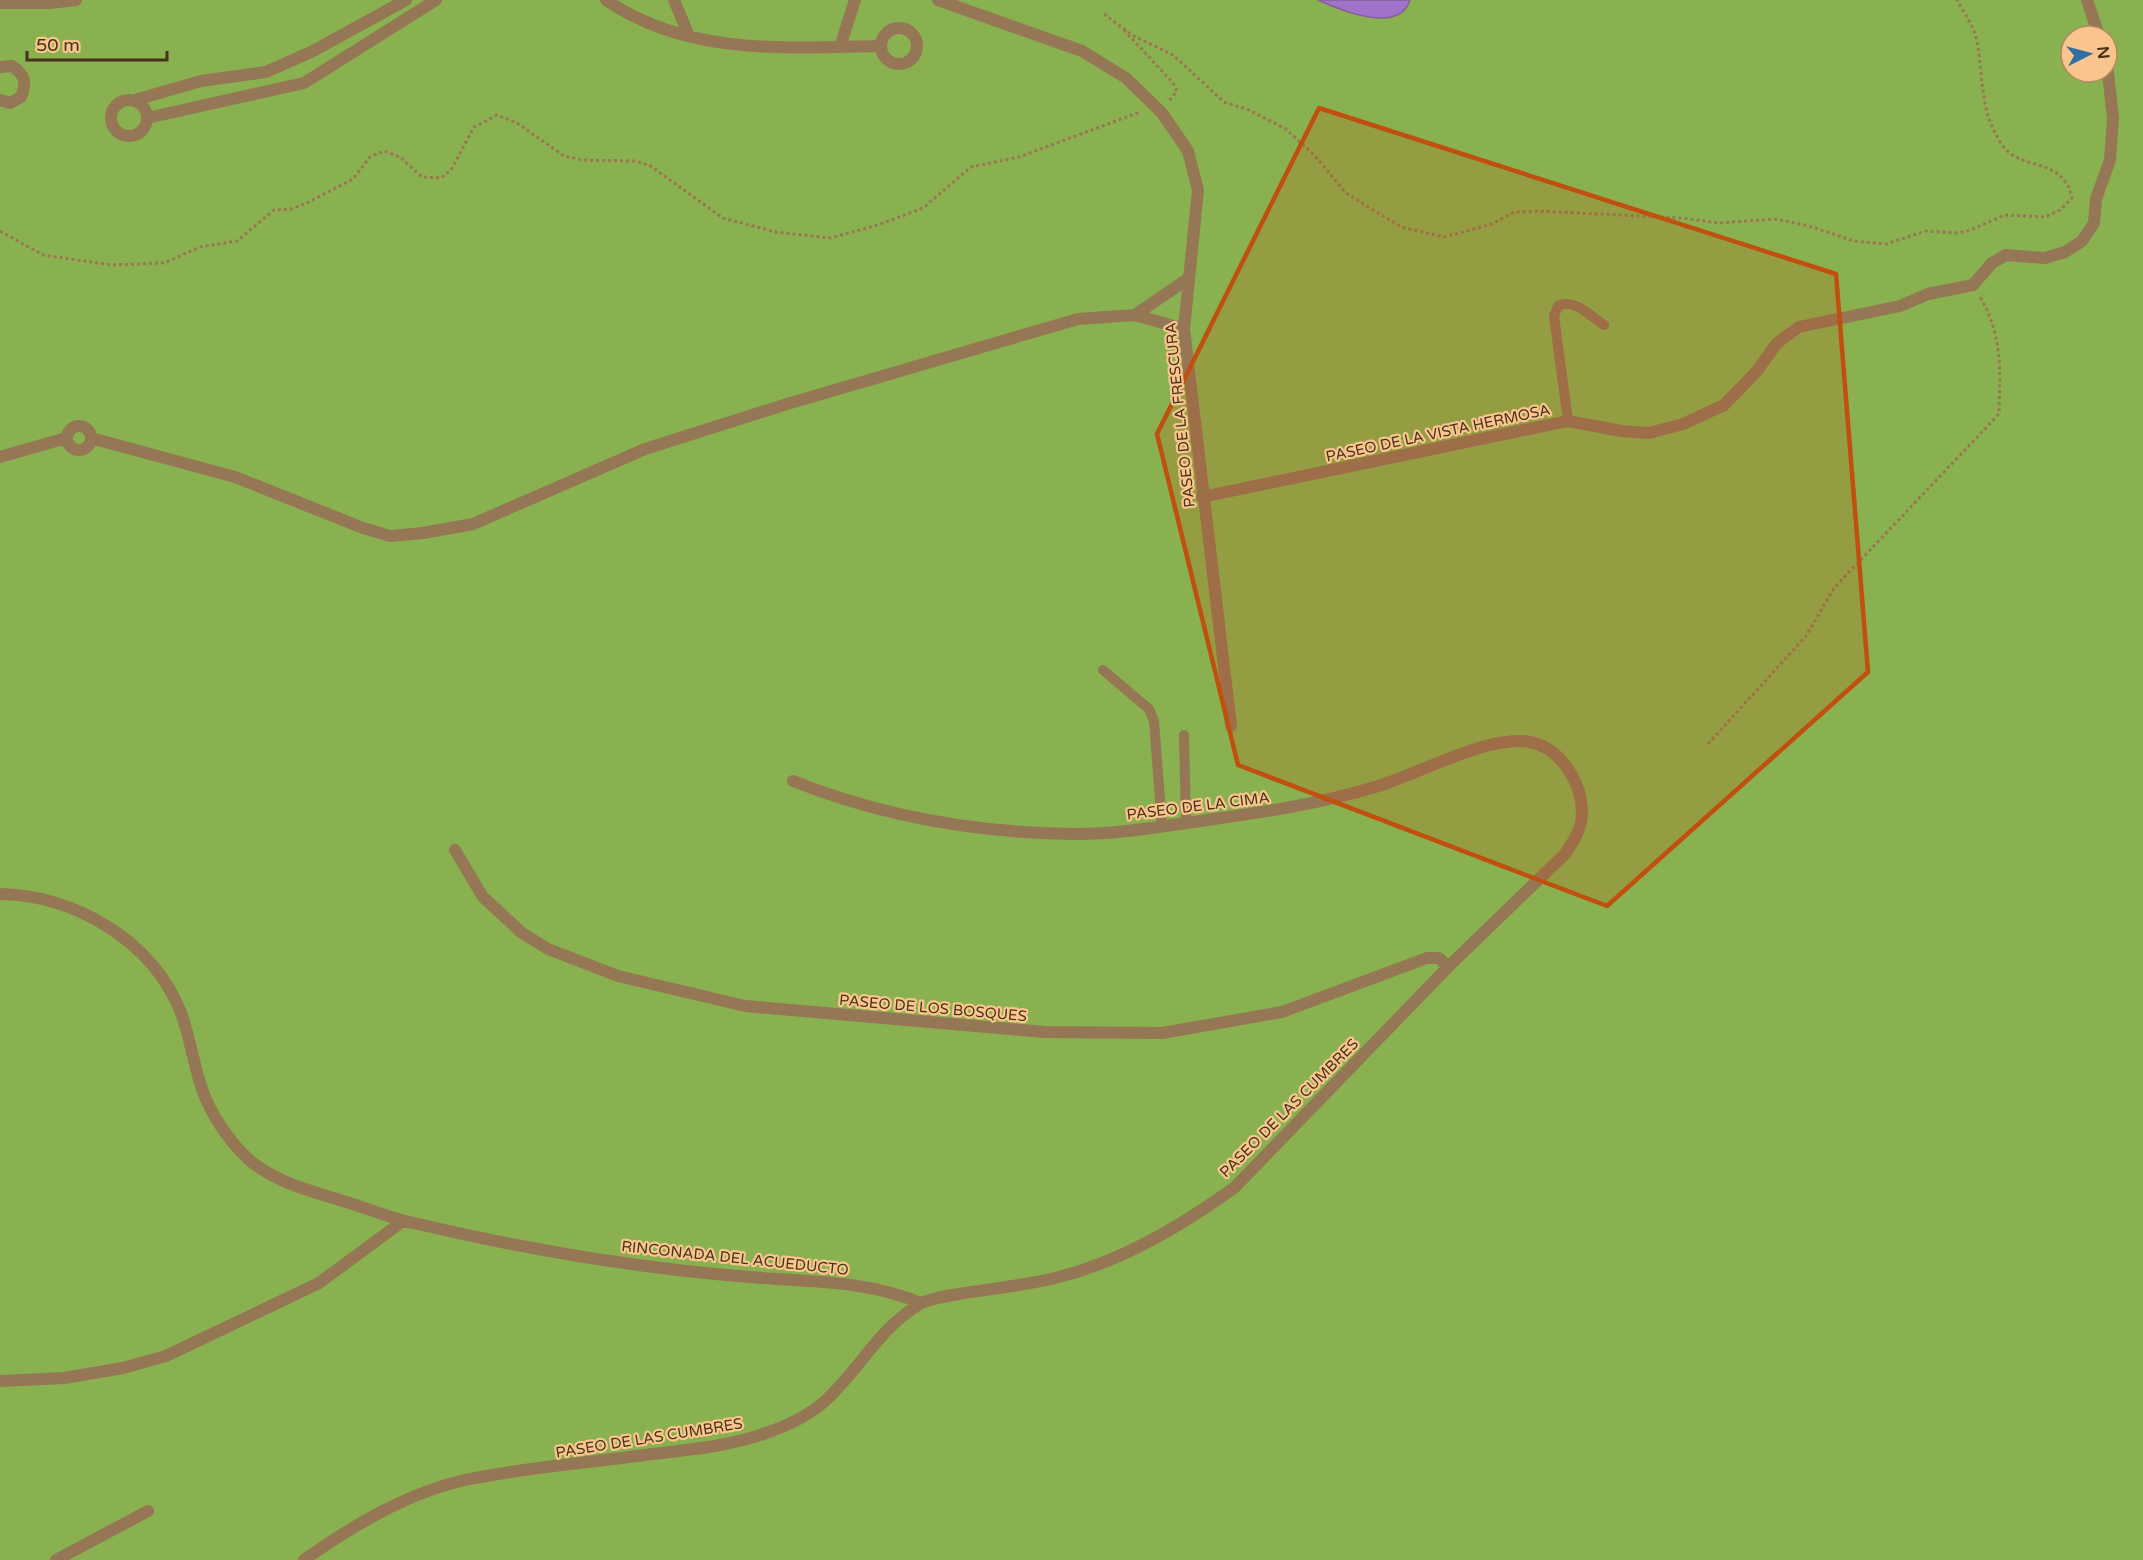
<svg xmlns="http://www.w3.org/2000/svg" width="2143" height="1560" font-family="'Varela Round',sans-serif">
	<rect width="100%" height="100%" fill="#f9c58d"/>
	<!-- forest -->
	<path fill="#8ab14f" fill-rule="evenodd" d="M0,0H2143V1560H0ZM2071,36H2107V72H2071Z"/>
	<!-- water -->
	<path fill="#a072c9" stroke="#855f95" stroke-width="1.5" d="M1318,0H1410C1399,35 1340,10 1318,0Z"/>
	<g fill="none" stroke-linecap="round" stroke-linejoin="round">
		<!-- path -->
		<path stroke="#9a7750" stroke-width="3" stroke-dasharray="3 3" stroke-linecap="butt" d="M1104,14L1132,35L1173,55L1224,102L1249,110L1286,129L1315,156L1346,193L1401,227L1444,237L1492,224L1514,212L1538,211L1681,218L1719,223L1776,219L1809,226L1854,241L1886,244L1926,231L1957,233L1971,230L2004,215L2045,217L2060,210L2072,198C2063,156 2022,172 2003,146C1979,112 1984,80 1977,41C1974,26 1964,13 1957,0
			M1124,30L1173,83L1177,91L1169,101
			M0,231L43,255L112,265L164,263L200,247L237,241L274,210L291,209L307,203L353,179L370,157L384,151L400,157L422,177L441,178L451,170L474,127L497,115L517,123L564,156L583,160L634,161L649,165L723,218L775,232L830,238L878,225L923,208L971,167L1019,157L1140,112
			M1708,744L1806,636L1834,588L1999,414C2000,370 2003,336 1980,297"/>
		<!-- service -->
		<path stroke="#957655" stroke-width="10" d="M1568,421L1554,316L1558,306C1575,298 1590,316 1604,325
			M1103,670L1149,709L1154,721L1162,826
			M1184,735L1186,823"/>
		<!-- minor -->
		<path stroke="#957655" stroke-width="12" d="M606,0C688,56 786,48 880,46
			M674,0L689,36
			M2087,0L2099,36
			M0,3H49L76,0
			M881 46a18 18 0 1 1 36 0a18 18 0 1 1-36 0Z
			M840,47L855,0
			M0,67L12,66C25,75 27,82 21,97L10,103L0,100
			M111 118a18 18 0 1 1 36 0a18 18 0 1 1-36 0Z
			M135,100L201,81L266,72L313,51L406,0
			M147,118L304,83L436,0
			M1135,315L1189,278
			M67 438a12 12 0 1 1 24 0a12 12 0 1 1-24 0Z
			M91,438L235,477L363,528L390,536L423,533L473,524L645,449L787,404L1078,319L1135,315L1184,329
			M0,457L66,438
			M1202,497L1568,421L1621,431L1649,433L1683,424L1724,405L1757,371L1777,343L1799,327L1900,306L1928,294L1973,285L1992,263L2006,255L2045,258L2065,252L2082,241L2094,223L2096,199L2110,160L2113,118L2107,64
			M455,850L483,897L522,933L548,949L618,976L745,1006L1045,1032L1162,1033L1282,1012L1427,958H1439L1448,967
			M0,894C75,895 153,941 181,1013C191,1040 194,1070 205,1097C215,1121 236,1151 257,1166C284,1185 312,1191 343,1201C364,1207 384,1216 405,1221C518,1248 634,1268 749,1277C807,1282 866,1280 921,1303
			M0,1381L64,1378L123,1368L166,1356L319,1283L403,1221
			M56,1560L148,1511
			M304,1560C352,1526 407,1493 465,1480C521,1468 587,1463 644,1455C685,1450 728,1447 766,1433C787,1426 809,1415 825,1401C859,1370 877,1331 918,1305C927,1299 942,1297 953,1295C987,1289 1022,1286 1055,1278C1121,1262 1179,1227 1234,1188L1448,967L1565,854C1573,842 1582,829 1582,813C1582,783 1561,748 1530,742C1488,734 1417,775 1375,787C1319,804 1264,812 1207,820C1164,826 1120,834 1076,834C979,833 883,817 793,781"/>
		<!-- tertiary -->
		<path stroke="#957655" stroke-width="12" d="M938,0L1082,51L1126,78L1162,113L1188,151L1198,190L1184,329L1231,726"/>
	</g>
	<!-- marked area -->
	<path fill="#c04f10" fill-opacity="0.2" stroke="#c04f10" stroke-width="4.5" stroke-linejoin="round" d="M1319,108L1836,274L1868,672L1607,906L1238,765L1157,434Z"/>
	<g text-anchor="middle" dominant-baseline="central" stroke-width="4.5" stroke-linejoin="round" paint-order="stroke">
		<!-- street labels -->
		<g font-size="15" fill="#47321b" stroke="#f9c58d">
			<text transform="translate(1180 415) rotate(-96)">PASEO DE LA FRESCURA</text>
			<text transform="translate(1438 433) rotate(-12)">PASEO DE LA VISTA HERMOSA</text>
			<text transform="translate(1198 806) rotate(-7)">PASEO DE LA CIMA</text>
			<text transform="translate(933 1008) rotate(5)">PASEO DE LOS BOSQUES</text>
			<text transform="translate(1289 1108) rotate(-45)">PASEO DE LAS CUMBRES</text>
			<text transform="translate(735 1258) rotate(6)">RINCONADA DEL ACUEDUCTO</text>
			<text transform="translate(649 1438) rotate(-9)">PASEO DE LAS CUMBRES</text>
		</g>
	</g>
	<!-- north arrow -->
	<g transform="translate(2089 54) rotate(84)"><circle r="28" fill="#f9c58d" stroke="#b28a5f" stroke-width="1.5"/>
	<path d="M0-4.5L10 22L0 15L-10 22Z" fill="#306fa6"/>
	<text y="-9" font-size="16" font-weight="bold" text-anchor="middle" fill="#47321b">N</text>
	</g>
	<!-- scale -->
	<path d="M27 51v9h140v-9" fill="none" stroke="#47321b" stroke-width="3"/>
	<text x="36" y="51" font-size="18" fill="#47321b" stroke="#f9c58d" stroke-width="4.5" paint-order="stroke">50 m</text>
</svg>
